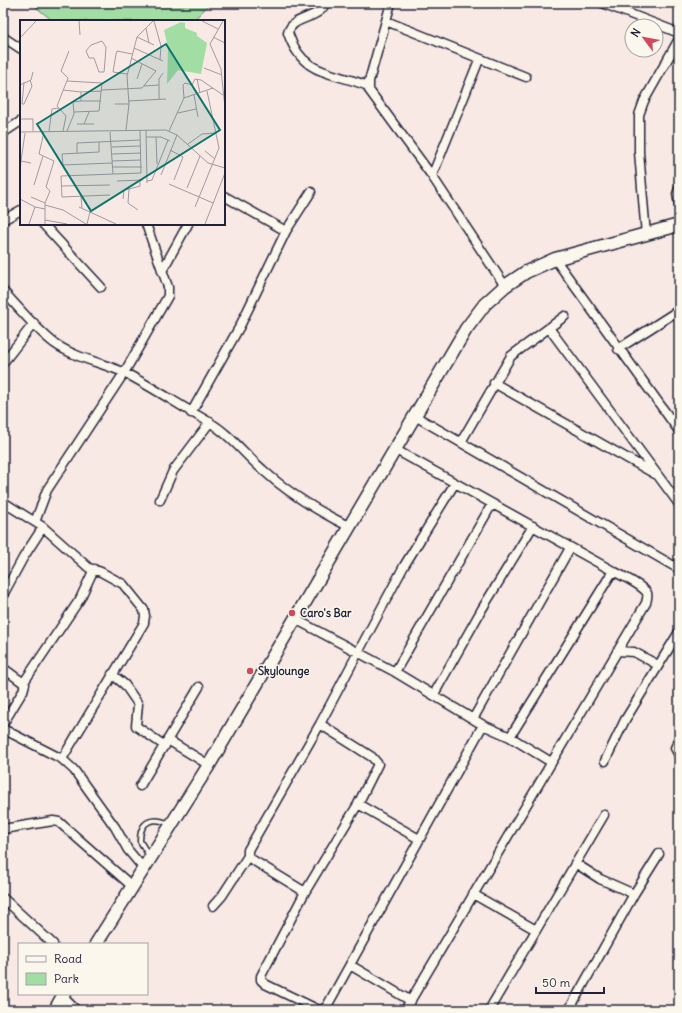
<svg xmlns="http://www.w3.org/2000/svg" width="682" height="1013" font-family="Delius,sans-serif">
	<rect width="100%" height="100%" fill="#f8e9e5"/>
	<filter id="ink" filterUnits="userSpaceOnUse"><feTurbulence type="fractalNoise" baseFrequency=".025" numOctaves="2"/><feDisplacementMap in="SourceGraphic" scale="8" xChannelSelector="R" yChannelSelector="G"/><feConvolveMatrix kernelMatrix="1 2 1 2 8 2 1 2 1" color-interpolation-filters="sRGB"/></filter>
	<g filter="url(#ink)">
		<!-- green -->
		<path fill="#a2dda4" stroke="#628070" d="M31,3H210L193,21H53Z"/>
		<g fill="none" stroke-linecap="round" stroke-linejoin="round">
			<defs>
				<path id="lane" d="M679,183L675,194L679,214
					M149,856L140,841C140,819 154,817 170,824"/>
				<path id="street" d="M325,3C320,20 292,15 288,33C303,77 332,71 368,86
					M391,3L369,81V90L432,176L505,286
					M602,3L679,33
					M386,21L526,77
					M3,37L21,49
					M3,133L21,121
					M432,176L479,60
					M224,196L286,231
					M3,220L21,210
					M43,224L101,287
					M646,235L639,152V115L644,101L679,39
					M555,259L679,431
					M162,271L188,224
					M3,291C19,308 35,328 54,343C75,358 100,362 123,372C153,387 180,406 209,422C230,434 245,455 263,470C289,494 318,511 348,526
					M549,328L679,504
					M618,349L679,310
					M3,363L34,323
					M494,383L655,474
					M191,413L240,326L286,231L311,192
					M415,416L679,569
					M461,442L511,356L565,316
					M396,450L613,571C621,575 643,586 647,593C648,596 647,599 646,603L405,1010
					M160,500L173,471L210,422
					M3,502L43,527L89,568L101,572L123,584L144,610L145,616L144,623L62,759
					M35,522L47,490L124,373L168,296V287L146,224
					M3,595L23,558L43,527
					M295,619L395,672L483,725L510,737L551,762
					M617,651L634,652L658,665
					M3,668L25,684L23,691L3,724
					M395,672L492,504
					M112,674L125,685L138,704L136,726L165,746
					M24,682L80,599L94,569
					M434,694L482,609L533,526
					M473,719L570,548
					M3,729L62,759L74,770L115,827L128,850L144,869
					M510,737L613,571
					M679,739L675,748L679,755
					M168,740L209,765
					M605,761L625,720L679,632
					M140,786L199,687
					M358,804L419,839
					M3,829L53,821L59,822L133,887
					M575,863L600,879L634,894
					M305,892L251,859L248,856V850L320,724L404,566L455,483
					M473,894L536,930
					M3,898L53,944
					M213,906L222,896L248,856
					M350,965L411,1001
					M63,997L76,1010
					M319,1010L265,984L261,980V976L305,892L358,804L378,764L372,757L320,724
					M321,1010L327,1006L483,725
					M489,1010L604,815
					M569,1010L634,894L659,854"/>
				<path id="secondary" d="M96,944L209,765L466,329L485,304L505,286L526,272L555,259L679,225
					M55,1010L64,994"/>
			</defs>
			<!-- lane casing -->
			<use href="#lane" stroke="#22223b" stroke-width="7"/>
			<!-- street casing -->
			<use href="#street" stroke="#22223b" stroke-width="11"/>
			<!-- secondary casing -->
			<use href="#secondary" stroke="#22223b" stroke-width="15"/>
			<!-- lane -->
			<use href="#lane" stroke="#fbf7ec" stroke-width="4"/>
			<!-- street -->
			<use href="#street" stroke="#fbf7ec" stroke-width="8"/>
			<!-- secondary -->
			<use href="#secondary" stroke="#fbf7ec" stroke-width="12"/>
		</g>
	</g>
	<!-- markers -->
	<g fill="#d1495b" stroke="#fbf7ec" stroke-width="1.5">
		<circle cx="292" cy="613" r="4"/>
		<circle cx="250" cy="671" r="4"/>
	</g>
	<g text-anchor="middle" dominant-baseline="central" stroke-width="3" stroke-linejoin="round" paint-order="stroke">
		<!-- poi labels -->
		<g font-size="11" font-weight="bold" fill="#22223b" stroke="#fbf7ec" text-anchor="start">
			<text x="300" y="613">Caro's Bar</text>
			<text x="258" y="671">Skylounge</text>
		</g>
	</g>
	<!-- overview -->
	<g transform="translate(20 20)">
		<rect width="205" height="205" fill="#f8e9e5"/>
		<path d="M161,2L165,3V8L177,13V16L187,23L181,54L158,50L147,64L148,28L144,10Z" fill="#a2dda4"/>
		<path fill="none" stroke="#a299a1" stroke-width="1" d="M59,1L60,15M134,1L141,26L140,40M182,1L198,9M203,1L190,24L201,49L205,88M126,8L129,23M117,17L134,25M193,17L205,23M0,18L16,1M82,21L86,27L85,41L84,52H79L74,38H69L66,31L71,25ZM114,28L143,41M184,48L202,55M107,54L93,52L96,34L97,31L112,34M117,59L122,44M177,59L180,73M47,61L82,63L79,91L54,92M0,65L11,60L13,52M124,66L139,65M43,70L61,72M82,70L122,68L136,51L111,38M174,75L178,97M164,78L163,65L165,63L172,65L175,59L181,60L203,75M139,79V59L143,53M61,81H81M108,81L146,79M2,84H4L12,66L10,60M2,84L4,62M95,84H109M158,93L176,89M0,99H13V111M57,104H74M64,104L69,92M106,110L109,84L107,56L117,17L133,1M126,110L127,163M29,111L32,89L39,88M43,111L46,96L37,86L48,58L41,51L49,31M47,111L54,94L53,82L61,81V72L82,71M149,111L164,78L193,68M0,112L146,110L157,115L188,143L205,148M24,112L19,134L34,141L26,167L30,171L25,183V204M90,112L93,154M5,113L1,141L11,143M126,117H141L150,121M136,117L137,144M79,122V132L42,134L43,145L92,143M168,124L182,114L195,113M92,127L120,126M150,130L163,137L154,160M185,131L195,139M57,133V123L120,120M92,134L121,133M92,141L121,140M93,147H122M0,153L1,141M141,155L157,115M97,161L123,160M127,161L132,160L148,120M149,164L193,183M14,165L23,136M41,166L90,165M167,168L180,136M90,175L42,177L41,156L121,153L120,111M61,176L62,188M11,177L25,183M0,179L15,187L25,189M103,179L104,170L109,169M25,185L43,190L66,204M59,187L96,204M175,187L199,128L187,71M118,190L108,183L109,169L120,166V160M25,200L47,204M9,204L15,187M67,204L70,192M185,204L205,153"/>
		<path fill="#0f766e" fill-opacity="0.15" stroke="#0f766e" stroke-width="2" d="M146,24L200,110L71,191L17,104Z"/>
		<rect width="205" height="205" fill="none" stroke="#22223b" stroke-width="2"/>
	</g>
	<!-- margin -->
	<rect width="682" height="1013" fill="none" stroke="#fbf7ec" stroke-width="16"/>
	<rect x="8" y="8" width="666" height="997" fill="none" stroke="#22223b" stroke-width="1.5" filter="url(#ink)"/>
	<!-- legend -->
	<rect x="18" y="943" width="130" height="52" fill="#fbf7ec" stroke="#a4a2a5"/>
	<rect x="26" y="956" width="20" height="6" fill="#fbf7ec" stroke="#a4a2a5"/>
	<text x="54" y="963" font-size="12" fill="#22223b">Road</text>
	<rect x="26" y="973" width="20" height="12" fill="#a2dda4" stroke="#a4a2a5"/>
	<text x="54" y="983" font-size="12" fill="#22223b">Park</text>
	<!-- north arrow -->
	<g transform="translate(644 38) rotate(302)"><circle r="19" fill="#fbf7ec" stroke="#a4a2a5"/>
	<path d="M0-3L7 15L0 10L-7 15Z" fill="#d1495b"/>
	<text y="-6" font-size="11" font-weight="bold" text-anchor="middle" fill="#22223b">N</text>
	</g>
	<!-- scale -->
	<path d="M536 987v6h68v-6" fill="none" stroke="#22223b" stroke-width="2"/>
	<text x="542" y="987" font-size="12" fill="#22223b" stroke="#fbf7ec" stroke-width="3" paint-order="stroke">50 m</text>
</svg>
